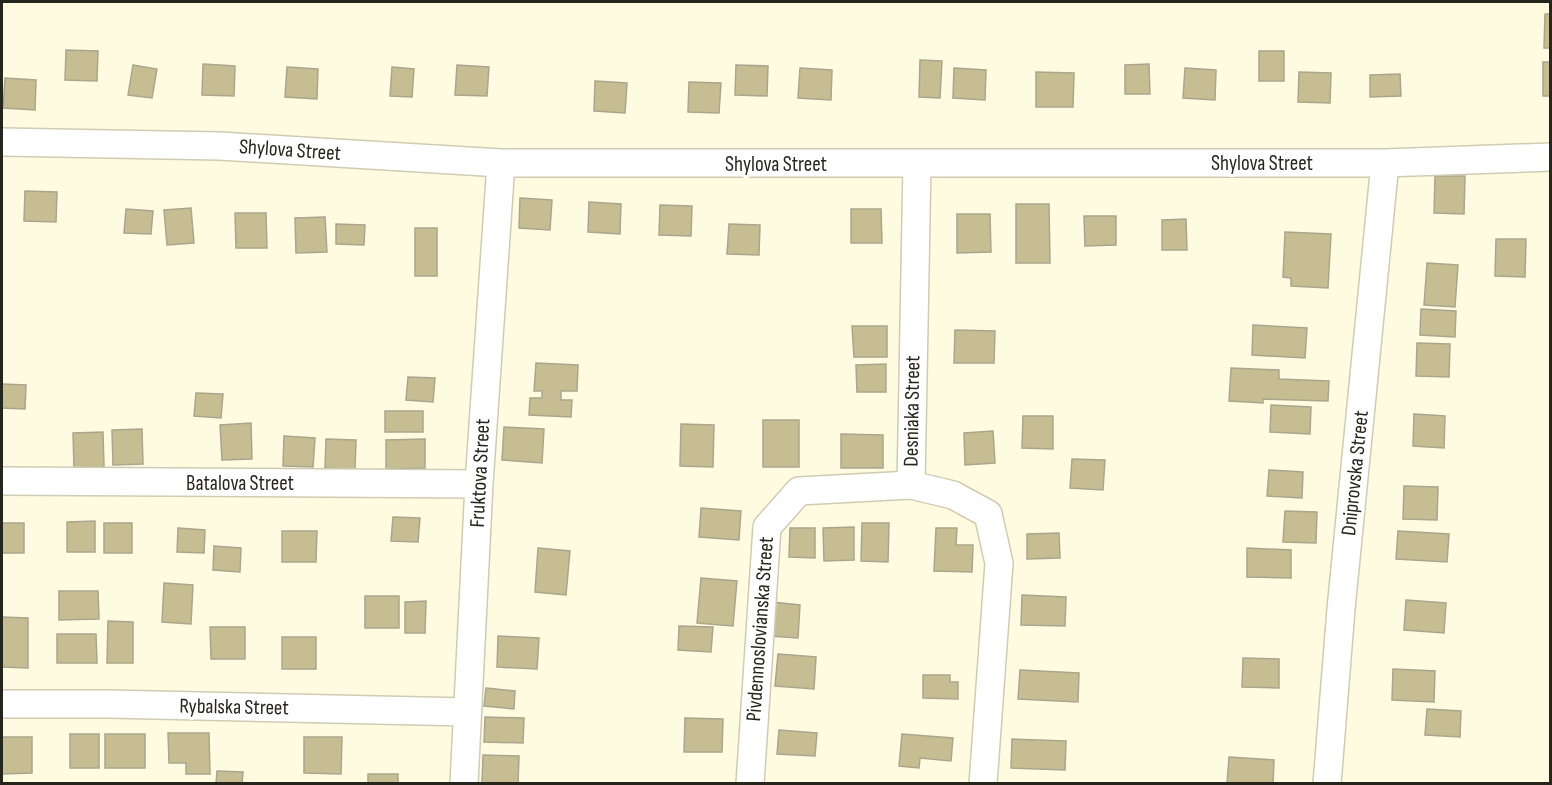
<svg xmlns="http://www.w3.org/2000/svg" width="1552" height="785" font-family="'Sofia Sans Condensed',sans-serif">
	<rect width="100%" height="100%" fill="#fffbe1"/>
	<!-- building -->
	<path fill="#c6be92" stroke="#a9a68d" stroke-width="1.5" d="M1545,14H1550V48H1544Z
		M66,50L98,51L97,81L65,80Z
		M1259,51H1284V81H1259Z
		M920,60L942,61L940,98L919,97Z
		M1543,62H1550V96H1543Z
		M203,64L235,66L234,96L202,95Z
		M1149,64L1150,94H1125V65Z
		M133,65L157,69L152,98L128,95Z
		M457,65L489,67L487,96L455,95Z
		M736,65L768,66L767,96L735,95Z
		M287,67L318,69L317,99L285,97Z
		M392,67L414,69L412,97L390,96Z
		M800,68L832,70L831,100L798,98Z
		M954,68L986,70L985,100L953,98Z
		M1185,68L1216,70L1215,100L1183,98Z
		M1036,72L1074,73L1073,107H1036Z
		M1299,72L1331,73L1330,103L1298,102Z
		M1400,74L1401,96L1370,97V75Z
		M5,78L36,80L35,110L3,108Z
		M595,81L627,83L625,113L594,111Z
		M689,82L721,83L719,113L688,112Z
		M1435,176H1465L1464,214L1434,213Z
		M25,191L57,192L56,222L24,221Z
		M520,198L552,200L550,230L519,228Z
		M589,202L621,204L620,234L588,232Z
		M1016,204H1049L1050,263H1016Z
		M660,205L692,206L691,236L659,235Z
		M191,208L194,243L167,245L164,210Z
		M126,209L153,211L151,234L124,233Z
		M851,209H881L882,243H851Z
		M235,213H266L267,248H236Z
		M957,214H990L991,252L957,253Z
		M1084,216H1116V245L1085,246Z
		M325,217L327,252L296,253L295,218Z
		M1186,219L1187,250H1162V220Z
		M336,224L365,225L364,245L336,244Z
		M729,224L760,225L759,255L727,254Z
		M415,228H437V276H415Z
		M1285,232L1331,234L1328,288L1291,286V278L1283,277Z
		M1496,239H1526L1525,277L1495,276Z
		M1427,263L1458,265L1455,307L1424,305Z
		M1421,309L1456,311L1455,337L1420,335Z
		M1253,325L1307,328L1305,358L1252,355Z
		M852,326H887V357H854Z
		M955,330L995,331L994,363H954Z
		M1417,343L1450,344L1449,377L1416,376Z
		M536,363L578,365L577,391H561V400H572L571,417L529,415L530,398H542V391H534Z
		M886,364V392H857L856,365Z
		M1231,368L1279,370V379L1329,381L1328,401L1263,399V403L1229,401Z
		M408,377L435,378L433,402L406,400Z
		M2,384L26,385L25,409L2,408Z
		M196,393L223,394L221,418L194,416Z
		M1271,405L1311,407L1310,434L1270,432Z
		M385,411H423V432H385Z
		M1414,414L1445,416L1444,448L1413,446Z
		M1023,416H1053V449L1022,448Z
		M763,420H799V467H763Z
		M251,423L252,459L222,460L220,425Z
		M681,424L714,425L713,467L680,466Z
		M504,427L544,429L542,463L502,460Z
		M142,429L143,464L113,465L112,430Z
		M993,431L995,463L965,465L964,433Z
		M103,432L104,467L74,468L73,433Z
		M841,434L883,435V468H841Z
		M284,436L315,438L313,467L283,466Z
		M326,439L356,440L355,470L325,468Z
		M425,439V468L386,469V440Z
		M1072,459L1105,460L1103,490L1070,488Z
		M1269,470L1303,472L1302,498L1267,496Z
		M1404,486L1438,487L1437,520L1403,519Z
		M701,508L741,511L739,540L699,537Z
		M1285,511L1317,512L1316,543L1283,542Z
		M393,517L420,518L418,542L391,541Z
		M95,521V552H67V522Z
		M2,523H24V553H2Z
		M104,523H132V553H104Z
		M862,523H889L888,562L861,561Z
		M854,527V560L824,561L823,528Z
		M178,528L205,530L204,553L177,552Z
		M790,528H815V558L789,557Z
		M936,528H957L956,545H973L972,572L934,571Z
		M282,531H317L316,562H282Z
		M1398,531L1449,534L1447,562L1396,559Z
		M1059,533L1060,558L1027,559V534Z
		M214,546L241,548L240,572L213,570Z
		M538,548L570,551L566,595L535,592Z
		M1247,548L1291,550V578L1247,577Z
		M701,578L737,581L733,626L697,623Z
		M164,583L193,585L191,624L162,622Z
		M59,591H98L99,619L59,620Z
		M1022,595L1066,597L1065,626L1021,625Z
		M365,596H399V628H365Z
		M1406,600L1446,603L1444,633L1404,630Z
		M426,601L425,633H405V602Z
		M772,602L800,605L798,638L769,636Z
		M2,617L28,618V668L2,667Z
		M108,621L133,622V663H107Z
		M679,626L713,627L711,652L678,650Z
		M210,627H245V659H211Z
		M57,634H96L97,663H57Z
		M498,636L539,638L537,669L497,667Z
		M282,637H316V669H282Z
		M778,654L816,657L814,689L775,686Z
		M1243,658L1279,659V688L1242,687Z
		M1393,669L1435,671L1434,702L1392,700Z
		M1020,670L1079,673L1078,702L1018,699Z
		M923,675H950V682H958V699L923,698Z
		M486,688L515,691L514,709L484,706Z
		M1427,709L1461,711L1460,737L1425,735Z
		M485,717L524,718L523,743L484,742Z
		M685,718L723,719L722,752H684Z
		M779,730L817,733L815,756L777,754Z
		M168,733H209L210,774H186V763H169Z
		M70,734H99V768H70Z
		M105,734H145V768H105Z
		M902,734L953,738L951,761L920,758L919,768L899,766Z
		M2,737H32V773L2,774Z
		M304,737H342L341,774L304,773Z
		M1012,739L1066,741L1065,770L1011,768Z
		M483,755L519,756L518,784L482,783Z
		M1229,757L1274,760L1273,784H1227Z
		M217,771L243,772L242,784H216Z
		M368,774H398V784H368Z"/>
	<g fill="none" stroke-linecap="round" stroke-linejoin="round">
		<defs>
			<path id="minor" d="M2,142L220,146L501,163H1385L1550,157
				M917,164L911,485L953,495L988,514L999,563L983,784
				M2,481L479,484
				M2,704H109L467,712
				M464,784L479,484L501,163
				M750,784L767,527L799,491L911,485
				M1327,784L1341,609L1385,163"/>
		</defs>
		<!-- minor casing -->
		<use href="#minor" stroke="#d0ccb3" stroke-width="30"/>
		<!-- minor -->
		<use href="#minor" stroke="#fff" stroke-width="27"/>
	</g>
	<g text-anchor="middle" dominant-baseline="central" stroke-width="6" stroke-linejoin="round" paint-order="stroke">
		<!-- street labels -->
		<g font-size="21" fill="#27261c" stroke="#fff">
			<text transform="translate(290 150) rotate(4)">Shylova Street</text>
			<text x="1262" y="163">Shylova Street</text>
			<text x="776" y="164">Shylova Street</text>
			<text transform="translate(912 411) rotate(-89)">Desniaka Street</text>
			<text transform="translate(480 473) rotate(-87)">Fruktova Street</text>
			<text transform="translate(1355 473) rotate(-84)">Dniprovska Street</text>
			<text x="240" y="483">Batalova Street</text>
			<text transform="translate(760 629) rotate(-86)">Pivdennoslovianska Street</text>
			<text transform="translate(234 707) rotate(1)">Rybalska Street</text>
		</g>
	</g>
	<!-- border -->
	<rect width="1552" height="785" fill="none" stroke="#27261c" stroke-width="6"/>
</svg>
